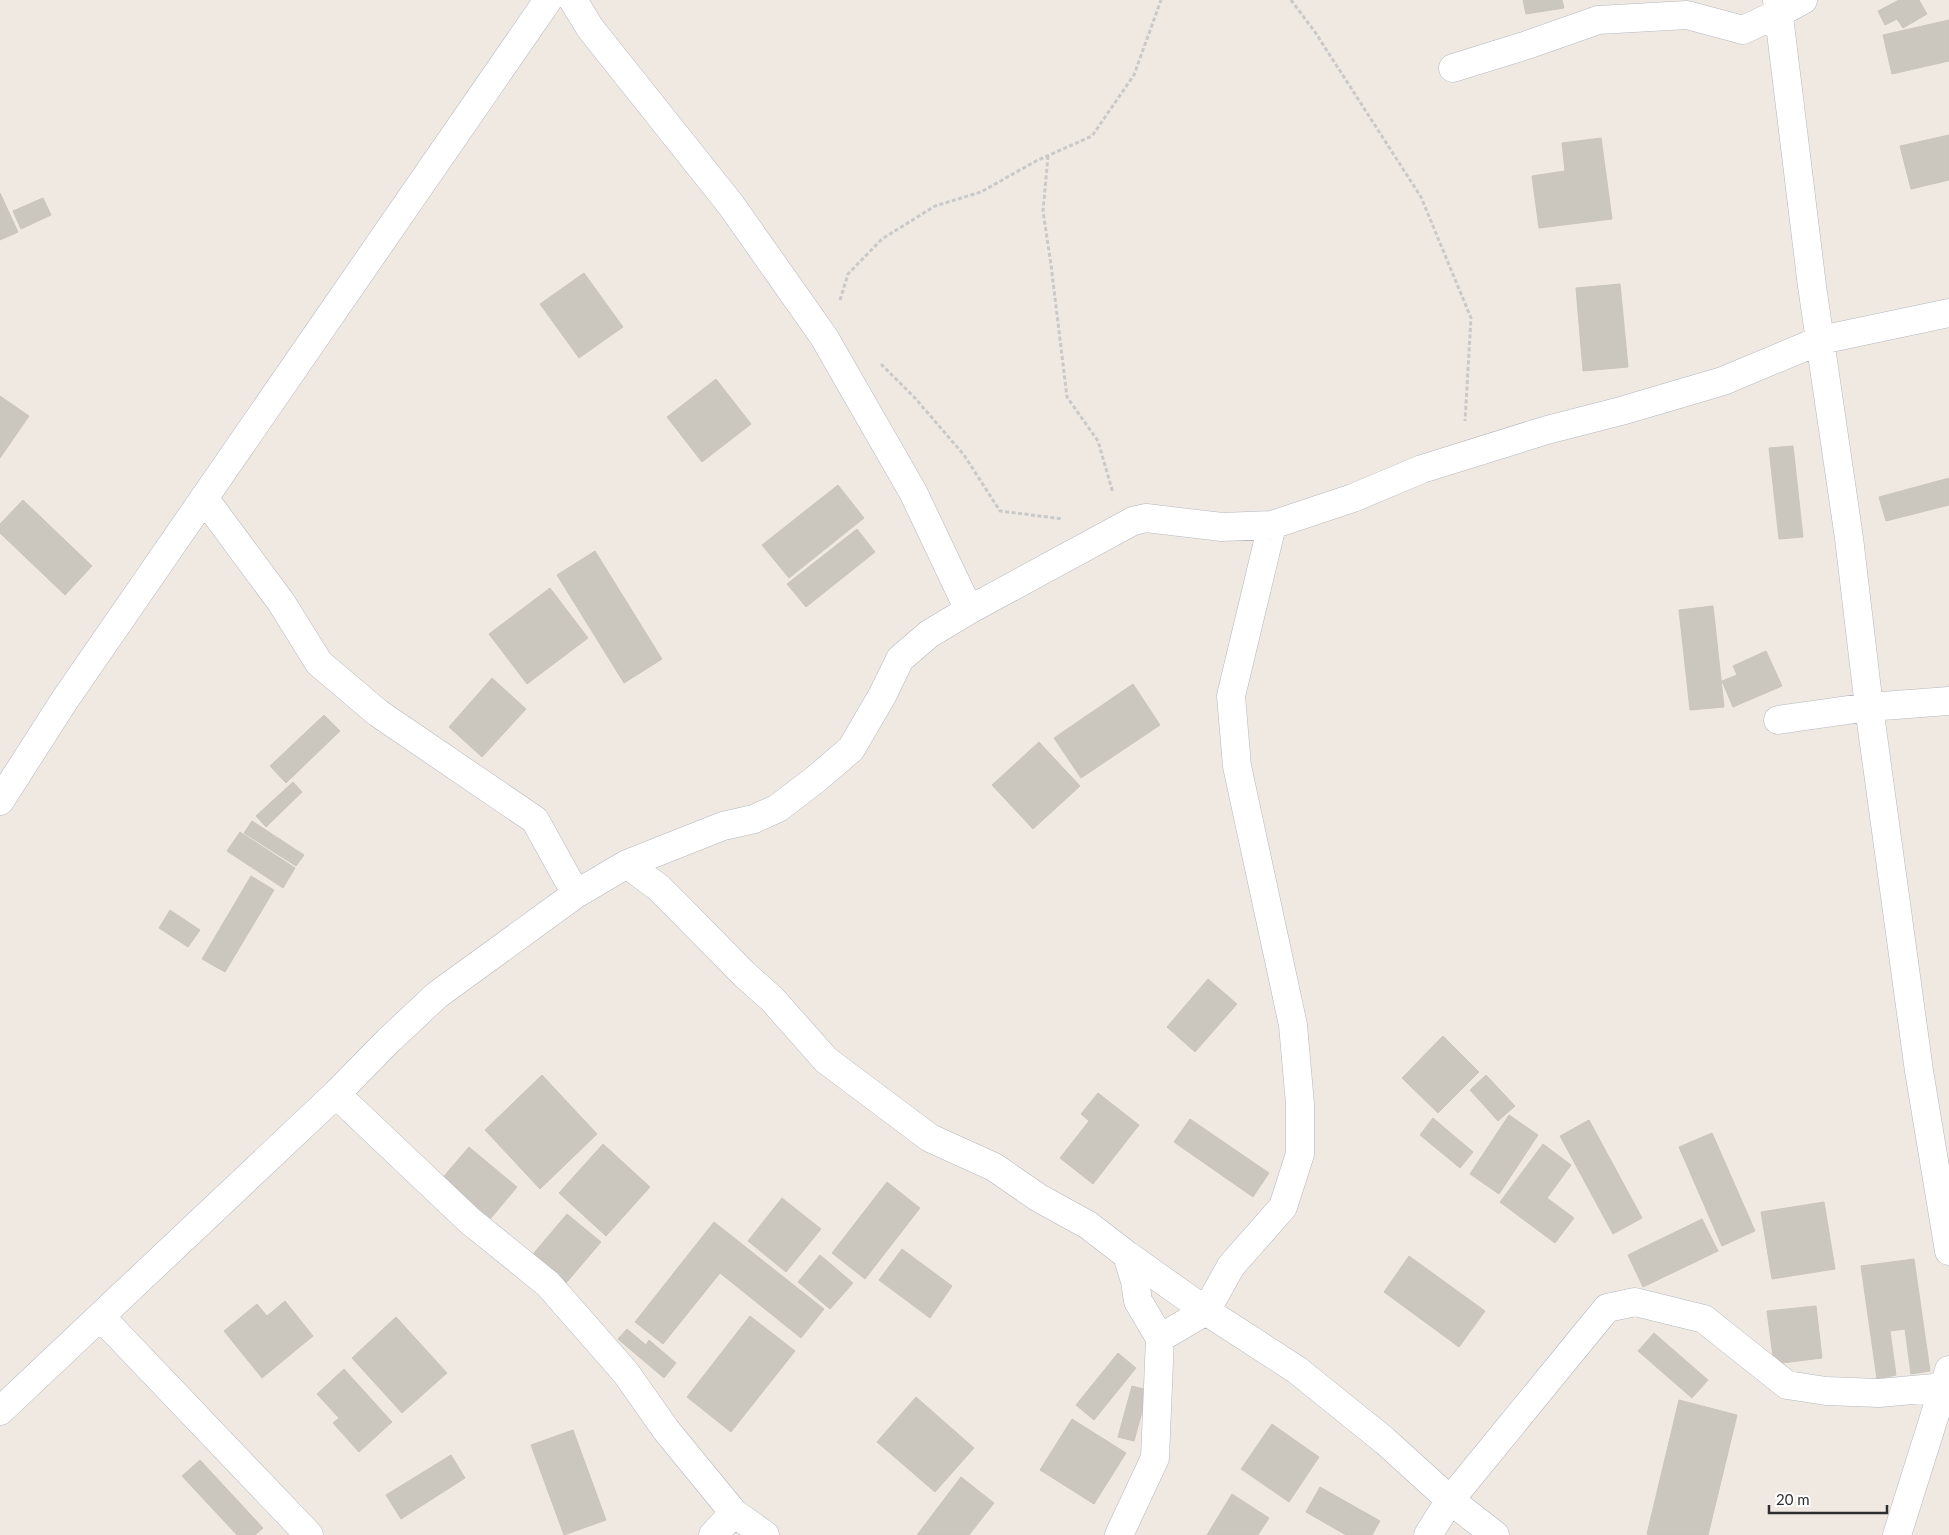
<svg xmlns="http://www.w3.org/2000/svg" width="1949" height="1535" font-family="Lato,sans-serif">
	<rect width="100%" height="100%" fill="#efe9e1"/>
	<!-- building -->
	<path fill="#cbc7bf" stroke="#cbc5ba" d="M1523,0H1562L1564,8L1526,14Z
		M1899,0H1919L1927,14L1903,28L1897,19L1885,25L1878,11Z
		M1949,20V61L1892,74L1883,35Z
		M1949,135V180L1911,189L1900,146Z
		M1601,138L1612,219L1539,228L1532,176L1565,171L1562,143Z
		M0,193L18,232L0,240Z
		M43,198L51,215L21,229L13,211Z
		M584,273L623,327L579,358L540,304Z
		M1620,284L1628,367L1583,371L1576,288Z
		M716,379L751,424L702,462L667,417Z
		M0,396L29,416L0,458Z
		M1793,446L1803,537L1779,539L1769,448Z
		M1949,478V505L1886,521L1879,497Z
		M838,485L864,518L789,578L762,545Z
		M23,500L92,566L65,595L0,533V524Z
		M857,529L875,552L806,607L787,584Z
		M595,551L662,659L624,683L557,575Z
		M550,588L588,638L527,684L489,634Z
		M1713,606L1724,707L1690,710L1679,610Z
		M1766,651L1782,686L1733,707L1722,681L1737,675L1733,666Z
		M492,678L526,709L482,757L449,727Z
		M1133,684L1160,725L1081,778L1054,738Z
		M324,715L340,731L286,783L270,766Z
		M1039,742L1080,786L1033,829L992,785Z
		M293,782L302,792L266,827L256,816Z
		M252,821L304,855L296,866L244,833Z
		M240,832L295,868L283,888L227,851Z
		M251,876L274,890L225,972L202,959Z
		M170,910L200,930L188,947L159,928Z
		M1208,979L1237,1004L1195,1052L1167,1027Z
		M1443,1036L1479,1072L1438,1113L1402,1078Z
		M542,1075L597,1134L540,1189L485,1130Z
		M1486,1075L1515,1106L1498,1121L1470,1090Z
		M1098,1093L1139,1125L1093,1184L1060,1158L1089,1121L1081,1114Z
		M1509,1115L1538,1135L1499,1194L1470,1174Z
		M1433,1118L1473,1152L1460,1168L1420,1135Z
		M1190,1119L1269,1173L1253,1197L1174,1142Z
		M1589,1120L1642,1218L1613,1234L1560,1136Z
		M1712,1133L1755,1231L1722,1246L1679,1147Z
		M603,1144L650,1187L606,1236L559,1193Z
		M1543,1144L1571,1165L1547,1198L1574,1218L1555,1243L1500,1202Z
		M469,1147L517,1187L486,1224L439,1182Z
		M887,1182L920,1208L865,1279L832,1253Z
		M782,1198L821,1229L786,1272L748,1241Z
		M1824,1202L1835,1269L1772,1279L1761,1212Z
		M567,1214L601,1242L561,1289L528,1260Z
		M1702,1219L1718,1251L1643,1287L1628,1255Z
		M714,1222L824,1309L801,1338L720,1273L663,1344L635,1322Z
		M902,1249L952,1286L930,1318L879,1280Z
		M820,1255L853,1283L830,1309L798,1282Z
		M1409,1256L1485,1311L1459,1347L1384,1292Z
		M1914,1259L1930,1371L1911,1374L1905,1329L1890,1331L1896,1375L1877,1379L1861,1266Z
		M285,1301L313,1336L262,1378L224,1331L257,1304L267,1316Z
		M1816,1306L1822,1358L1774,1364L1767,1311Z
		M750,1316L795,1351L731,1432L687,1397Z
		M396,1317L447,1373L402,1413L352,1358Z
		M627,1329L646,1345L649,1340L676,1363L664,1378L618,1339Z
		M1654,1333L1708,1380L1692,1398L1638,1351Z
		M1118,1353L1136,1368L1094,1420L1076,1405Z
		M344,1369L392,1422L359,1452L333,1423L339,1418L317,1394Z
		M1132,1386L1148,1390L1134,1441L1118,1437Z
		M916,1397L974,1448L935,1492L877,1442Z
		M1679,1400L1737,1415L1708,1535H1650L1647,1534Z
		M1072,1419L1126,1453L1094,1504L1040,1470Z
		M1272,1424L1319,1457L1289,1502L1241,1469Z
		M573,1430L606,1520L564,1535L531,1445Z
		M451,1455L465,1478L401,1519L386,1495Z
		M200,1460L263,1528L255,1535H237L182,1476Z
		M961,1477L994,1503L969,1535H917Z
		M1320,1487L1380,1521L1372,1535H1346L1306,1512Z
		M1232,1494L1269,1518L1258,1535H1207Z"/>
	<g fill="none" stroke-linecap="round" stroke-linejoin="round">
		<defs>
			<path id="minor" d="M573,0L590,28L731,205L824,337L913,492L969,610
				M1777,0L1812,286L1849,538L1869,707L1919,1071L1949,1251
				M1453,68L1527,45L1598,20L1687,15L1743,30L1777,14L1803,0
				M204,498L281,602L319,663L378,713L535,820L576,894
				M1778,720L1869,707L1949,701
				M0,801L64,701L548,0
				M627,864L659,888L681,910L744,974L772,999L826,1060L930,1138L994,1167L1039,1198L1088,1225L1127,1255L1206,1311L1297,1370L1385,1441L1450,1500L1495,1535
				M336,1094L469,1220L548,1284L626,1373L666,1430L734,1513L765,1535
				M101,1317L309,1535
				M1160,1338L1206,1311L1231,1266L1283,1207L1300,1154V1104L1293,1025L1237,766L1231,696L1272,525
				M0,1411L336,1094L388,1041L437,995L576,894L627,864L723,826L754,819L778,808L816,779L851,749L882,696L900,659L929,634L969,610L1133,521L1146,518L1222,527L1272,525L1353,498L1422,469L1547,430L1621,411L1723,381L1821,340L1949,313
				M713,1535L734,1513
				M1119,1535L1155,1458L1160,1338L1138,1301L1135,1281L1127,1255
				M1428,1535L1450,1500L1607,1308L1635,1302L1704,1319L1787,1385L1826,1391L1879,1393L1945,1387L1949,1389
				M1897,1535L1949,1370"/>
		</defs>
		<!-- minor casing -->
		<use href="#minor" stroke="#b4b7c1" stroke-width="29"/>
		<!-- path -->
		<path stroke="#c9c9c9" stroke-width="3" stroke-dasharray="4 2.5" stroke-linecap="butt" d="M1291,0L1315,32L1421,197L1471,318L1465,421
			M1048,156L1043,211L1051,265L1067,397L1098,441L1113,493
			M840,300L848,274L882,239L935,206L981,192L1036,161L1092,136L1134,75L1161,0
			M881,364L915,398L964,455L1000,511L1063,519"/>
		<!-- minor -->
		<use href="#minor" stroke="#fff" stroke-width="28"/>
	</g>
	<!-- scale -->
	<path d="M1769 1505v8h118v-8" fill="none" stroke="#2e2e2e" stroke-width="2.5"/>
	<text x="1776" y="1505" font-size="15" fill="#2e2e2e" stroke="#ffffff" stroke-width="4" paint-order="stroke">20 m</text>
</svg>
